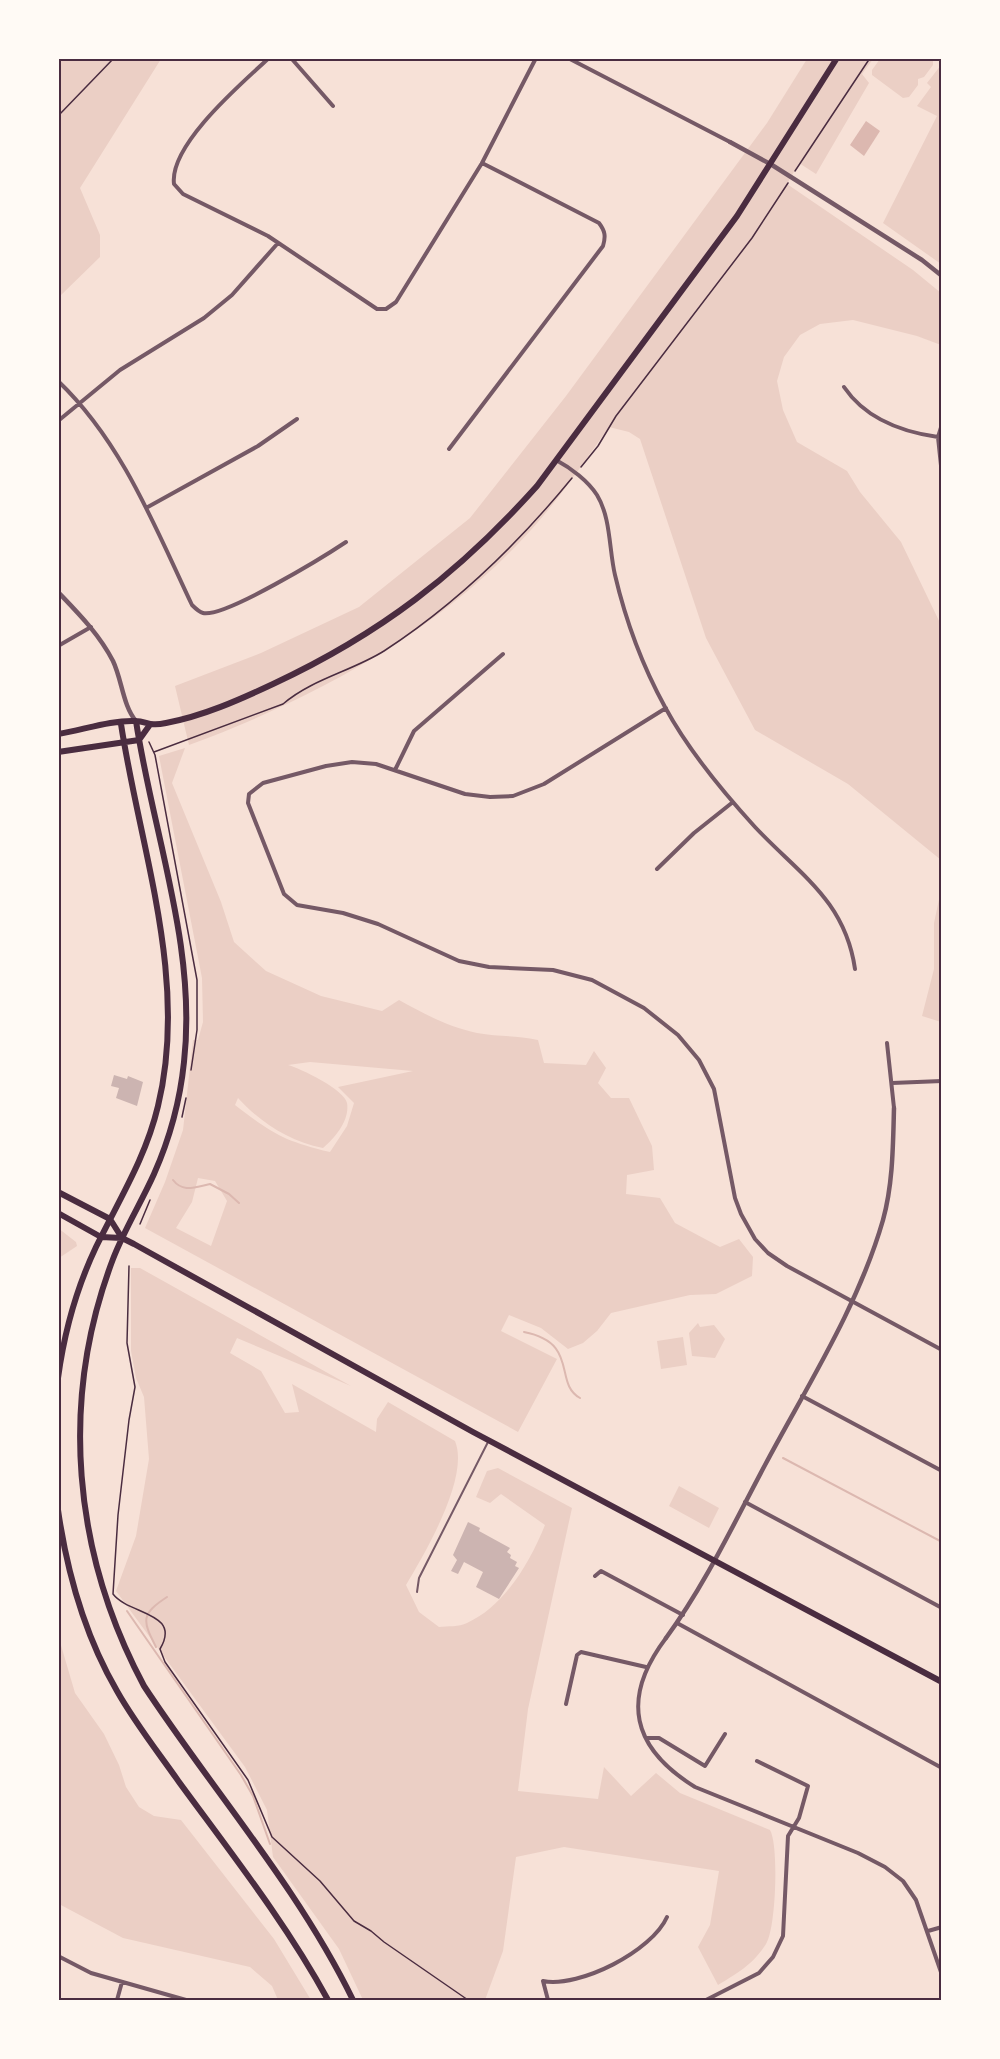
<svg xmlns="http://www.w3.org/2000/svg" width="1000" height="2059" font-family="'Asap Condensed',sans-serif">
	<rect width="100%" height="100%" fill="#f7e1d7"/>
	<!-- green -->
	<path fill="#ebcfc5" fill-rule="evenodd" d="M58,59H161L80,188L100,235V257L59,297Z
		M807,59H873L862,74L869,83L816,174L799,163L787,184L913,270L941,293V345L917,336L853,320L820,324L800,335L784,357L777,381L783,410L797,442L847,471L860,492L901,542L941,625V860L848,784L755,730L706,638L640,439L629,432L609,427C586,459 564,492 538,522C446,628 319,697 189,745L175,686L261,653L359,607L470,518L566,396L739,161L767,123Z
		M880,59V58L939,59L933,60V65L924,77L918,79V85L909,97L903,98L872,75V70Z
		M941,65V264L883,223L937,116L917,106L931,87L927,83Z
		M185,748L172,783L221,902L234,942L266,971L321,996L382,1011L399,1000C424,1014 449,1027 477,1033C498,1037 515,1035 538,1040L544,1063L586,1065L594,1051L606,1068L598,1083L611,1098H629L652,1146L654,1170L627,1175L626,1194L660,1198L675,1223L720,1247L739,1239L753,1257L752,1276L716,1294L690,1295L611,1313L597,1331L583,1343L568,1349L541,1328L509,1315L501,1331L557,1359L518,1432L145,1228L165,1182L183,1130L193,1040H198L203,1022L202,978L159,756ZM310,1062L413,1071L338,1087L354,1103L347,1126L330,1152C284,1141 273,1134 235,1105L238,1098C261,1123 289,1141 323,1148C335,1138 350,1120 347,1103C345,1090 300,1068 288,1065ZM198,1178L215,1181L227,1201L211,1246L176,1228L192,1202Z
		M941,890L942,1022H941L922,1016L934,969V923Z
		M58,1228L76,1242L77,1246L59,1258Z
		M131,1268H140L351,1386L237,1338L230,1353L261,1371L285,1413L299,1412L292,1384L376,1432L377,1419L388,1402L455,1441C470,1477 425,1553 406,1585L419,1612L439,1627C448,1626 459,1627 467,1623C505,1606 530,1562 545,1525L501,1494L490,1503L476,1497L487,1471L498,1468L572,1508L528,1709L518,1791L598,1799L604,1767L631,1796L656,1773L680,1793L770,1830C779,1845 776,1929 766,1944C752,1965 739,1972 718,1985L698,1947L710,1925L719,1871L564,1847L516,1857L503,1951L485,2000H363L339,1949L273,1857L267,1810L245,1767L116,1591L136,1536L149,1459L144,1397L136,1378L131,1351Z
		M698,1323L700,1327L714,1325L725,1339L715,1358L692,1356L689,1333Z
		M683,1337L687,1365L661,1369L657,1341Z
		M679,1486L719,1508L709,1528L669,1506Z
		M58,1635L75,1693L104,1734L119,1765L126,1787L139,1807L154,1816L181,1820L274,1939L311,2000H278L272,1986L250,1967L123,1938L59,1904Z"/>
	<!-- water -->
	<path fill="#dcb8b0" d="M866,121L880,131L864,156L850,145Z"/>
	<g fill="none" stroke-linecap="round" stroke-linejoin="round">
		<!-- stream -->
		<path stroke="#dcb8b0" stroke-width="2" d="M173,1180C183,1193 195,1187 210,1184L229,1194L239,1203
			M524,1332C580,1343 553,1383 580,1398
			M783,1458L942,1542
			M127,1611L241,1775L253,1796L270,1844
			M156,1647C142,1620 141,1614 167,1597"/>
	</g>
	<!-- building -->
	<path fill="#ccb4b1" d="M114,1075L127,1079L128,1076L143,1082L137,1106L116,1098L119,1088L111,1086Z
		M468,1522L480,1528L479,1531L510,1548L507,1552L511,1555L510,1558L517,1562L515,1566L519,1568L499,1599L476,1587L483,1572L464,1562L458,1574L451,1571L457,1560L453,1555Z"/>
	<g fill="none" stroke-linecap="round" stroke-linejoin="round">
		<!-- path -->
		<path stroke="#4a2c40" stroke-width="1.5" d="M58,116L114,58
			M795,171L870,58
			M581,467L598,446L616,416L752,238L788,183
			M149,742L155,755L197,980V1030L191,1070
			M154,752L283,704C312,679 352,671 384,651C456,604 518,544 572,478
			M182,1117L186,1098
			M140,1224L150,1200
			M129,1266L127,1343L135,1387L129,1420L118,1515L113,1594C129,1615 182,1612 160,1649L165,1662L248,1780L272,1837L320,1881L354,1921L371,1931L384,1942L468,2000"/>
		<!-- service -->
		<path stroke="#755966" stroke-width="2" d="M417,1592L419,1578L489,1440"/>
		<!-- minor -->
		<path stroke="#755966" stroke-width="4" d="M269,58C242,83 169,145 174,184L183,194L268,236L377,309H386L396,302L482,163L536,58
			M291,58L333,106
			M568,58L730,142
			M58,381C122,442 155,527 192,605C195,608 199,612 203,613C224,618 325,556 346,542
			M844,387C865,418 902,432 938,437
			M58,421L120,370L204,318L232,295L278,243
			M942,424L938,437L942,475
			M449,449L603,246C606,236 605,231 599,223L482,163
			M556,460C571,468 588,481 597,495C611,518 609,550 615,575C626,622 642,665 665,707C687,748 724,793 755,827C799,874 845,900 855,969
			M146,508L258,446L297,419
			M58,646L91,627
			M666,708L544,784L513,796L490,797L465,794L376,764L352,762L326,766L263,783L249,794L248,803L284,894L297,905L343,913L378,924L459,961L489,967L553,970L592,980L644,1008L678,1035L699,1060L714,1089L735,1198L741,1214L755,1239L768,1253L787,1266L942,1350
			M395,770L414,731L503,654
			M657,869L694,833L733,802
			M887,1043L894,1108
			M892,1083L942,1081
			M802,1396L942,1471
			M745,1502L942,1608
			M595,1576L601,1571L683,1615
			M677,1623L942,1768
			M666,1638C620,1699 632,1748 695,1787L858,1853L885,1867L903,1881L916,1900L942,1975
			M566,1704L577,1655L581,1652L646,1667
			M646,1738H659L705,1766L725,1734
			M928,1931L942,1927
			M58,1956L91,1973L186,2000
			M117,2000L122,1982
			M548,2000L543,1981C580,1988 652,1951 667,1917
			M706,2000L759,1973L773,1957L783,1936L788,1836L799,1818L808,1786L757,1761"/>
		<!-- tertiary -->
		<path stroke="#755966" stroke-width="4.5" d="M730,142L772,165L922,260L942,276
			M58,592C79,614 99,634 113,661C122,680 123,706 136,721
			M666,1638C705,1585 734,1523 765,1465C807,1386 858,1307 883,1220C893,1184 893,1145 894,1108"/>
		<!-- primary -->
		<path stroke="#4a2c40" stroke-width="6" d="M136,721C153,834 197,947 184,1062C180,1101 170,1138 154,1174C141,1203 124,1230 113,1259C59,1401 73,1553 144,1686C213,1791 298,1887 353,2000
			M58,734C83,730 111,720 135,721C148,721 148,727 166,723C203,716 239,700 273,684C380,634 458,574 537,486L737,216L837,58
			M58,752L139,740L149,726
			M58,1192L110,1219L122,1238
			M58,1213L101,1237L122,1238L134,1244L473,1432L942,1682
			M58,1378C64,1334 77,1287 96,1247C119,1200 146,1157 158,1106C189,979 140,849 121,724
			M58,1510C67,1572 85,1636 117,1691C135,1723 158,1752 179,1782C231,1853 286,1923 328,2000"/>
	</g>
	<!-- border -->
	<rect width="1000" height="2059" fill="none" stroke="#fffaf5" stroke-width="120"/>
	<rect x="60" y="60" width="880" height="1939" fill="none" stroke="#4a2c40" stroke-width="2"/>
</svg>
